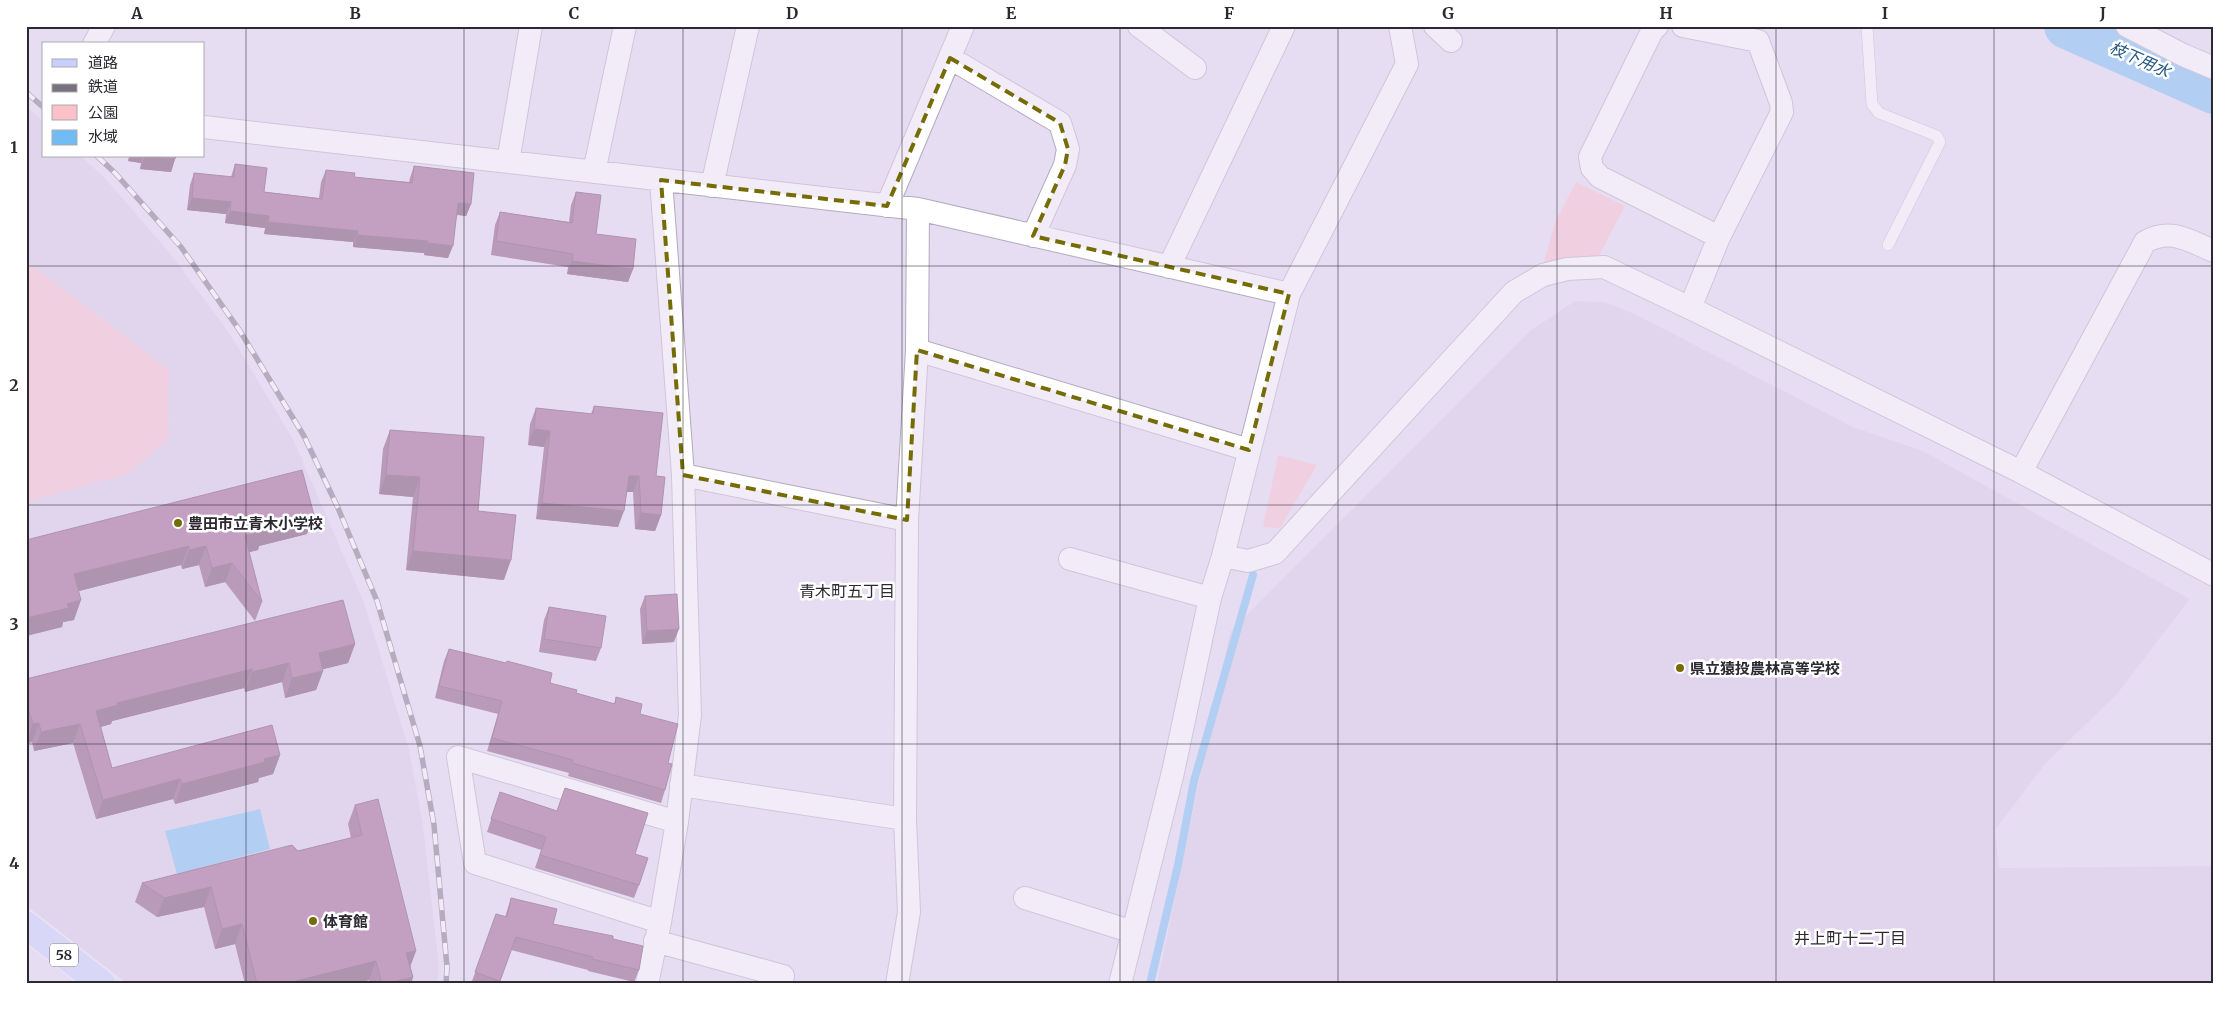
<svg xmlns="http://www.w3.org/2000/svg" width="2240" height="1010" font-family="Merriweather,'Noto Sans JP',serif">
	<rect width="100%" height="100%" fill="#e7ddf3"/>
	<!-- built -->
	<path fill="#dacde8" d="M26,106L44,122V156H81L105,178L169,252L230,334L294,441L365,605L409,749L423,825L439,967L437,984H128L26,905Z
		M1575,301L1604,302L1637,315L1853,427L1923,451L2190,599L2117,694L2045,764L1995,830L1999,868L2214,866V984H1157L1230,632L1531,330Z"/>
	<!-- green -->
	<path fill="#fac1c9" d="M1576,182L1625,206L1598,258L1544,262L1555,222Z
		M26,261L169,370L168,439L128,474L26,502Z
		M1278,455L1317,465L1280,528L1263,527Z"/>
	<!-- water -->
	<path fill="#72bcf4" d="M260,809L270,849L177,874L165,831Z"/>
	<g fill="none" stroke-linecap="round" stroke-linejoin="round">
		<!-- stream -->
		<path stroke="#72bcf4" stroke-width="8" d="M1150,984L1178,865L1194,781L1253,575"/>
		<!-- river -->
		<path stroke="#72bcf4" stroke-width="46" d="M2067,26L2214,91"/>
		<defs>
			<path id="lane" d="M1867,26L1872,104L1879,113L1937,136L1940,142L1888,245"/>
			<path id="street" d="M1139,26L1195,68
				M1435,26L1451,41
				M1657,26L1652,31L1590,157L1592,168L1600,177L1719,237
				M1683,26L1758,41L1781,103L1782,112L1719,237L1690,308
				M2127,26L2183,55L2214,68
				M94,44L104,26
				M950,58L1060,123L1068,149L1065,165L1033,236
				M204,127L918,209L1289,294
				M508,162L531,26
				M594,172L625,26
				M712,186L748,26
				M887,206L963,26
				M1169,267L1284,26
				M917,350L1249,450
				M2021,472L2145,242C2171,227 2189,241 2214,251
				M683,475L907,520
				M1223,556L1248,561L1275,553L1514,292L1543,275L1567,269L1604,267L1690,308L2021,472L2214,575
				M1070,559L1210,598
				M681,785L905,819
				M1025,898L1133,932
				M660,922L475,863L458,757L677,822
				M655,941L783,976
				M647,984L660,922L677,822L690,715L683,475L661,180
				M897,984L909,912L905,819L907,520L917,350L918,209
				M1120,984L1173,772L1210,598L1223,556L1289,294L1407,64L1400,26"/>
			<path id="primary" d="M26,925L102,984"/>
		</defs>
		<!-- lane casing -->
		<use href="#lane" stroke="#b3aabf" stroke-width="12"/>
		<!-- street casing -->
		<use href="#street" stroke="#b3aabf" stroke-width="24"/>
		<!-- primary casing -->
		<use href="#primary" stroke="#fff" stroke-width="29"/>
		<!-- lane -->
		<use href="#lane" stroke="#fff" stroke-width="11"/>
		<!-- street -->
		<use href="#street" stroke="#fff" stroke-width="22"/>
		<!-- primary -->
		<use href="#primary" stroke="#c8d1fd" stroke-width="28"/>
		<defs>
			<path id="rail" d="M26,92L44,108
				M97,156L115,173L181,247L240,331L304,436L338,508L377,601L420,746L434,825L447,967L446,984"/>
		</defs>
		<!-- rail casing -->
		<use href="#rail" stroke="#787280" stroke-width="5.5"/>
		<!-- rail -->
		<use href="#rail" stroke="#fff" stroke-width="4" stroke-dasharray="11" stroke-linecap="butt"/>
	</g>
	<!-- wall -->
	<path fill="#834973" d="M129,156H176L171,172L140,169L141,163L128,161Z
		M235,164L264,192L319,198L321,182L326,170L354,177L409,182L410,178L414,166L471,204L466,216L457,215L448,258L424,255V253L353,247V242L264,234L265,228L225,223L226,214L187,210L190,185L194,173L231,177Z
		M576,192L596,234L633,269L628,282L567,274L568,267L491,255L495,225L500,212L569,222L571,205Z
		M594,406L656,476L661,515L655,531L635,529L633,492H627L618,527L536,519L544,447L528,445L530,424L536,408L591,414Z
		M390,430L478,511L504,580L406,570L413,497L379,494L383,449Z
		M307,534L259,546L258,550L249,552L262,602L255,621L225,582L205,587L199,565L182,569L181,565L79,591L74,620L63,622L62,627L26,636V540Z
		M645,596L674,642L642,644L640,609Z
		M549,607L601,648L596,661L539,652L544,620Z
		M355,644L348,663L323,669V671L316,690L285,698L282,682L245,692L244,688L112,721L111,724L101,727L112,768L280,755L273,774L259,778L258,782L175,804L173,799L96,819L73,743L34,751L32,742L26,744V679Z
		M449,649L550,683L576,693L614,704L616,697L640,714L668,763L665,790L661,803L568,776L569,773L487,751L498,714L435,698L444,661Z
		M565,788L635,854L639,885L634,898L535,868L541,850L487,832L500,792L557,811Z
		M355,805L416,951L410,966L413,977L411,984H370L369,980L354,984H245L235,944L215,949L204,907L157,917L135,902L142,883L298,851L351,838L348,824Z
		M511,898L553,924L613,939L639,970L634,982L588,971V970L511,950L499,984H471L496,914L505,917Z"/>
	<!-- shaded-wall -->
	<path fill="#6a3c5e" d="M130,156H143L141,163L128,161Z
		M145,156L175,159L171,172L140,169Z
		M192,198L231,202L226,214L187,210Z
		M458,203L471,204L466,216L454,214Z
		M230,211L269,216L265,228L225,223Z
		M268,222L358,231L353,242L264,234Z
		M357,235L428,241L424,253L353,247Z
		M428,243L453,246L448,258L424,255Z
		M572,261L633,269L628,282L567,274Z
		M534,429L550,431L544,447L528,445Z
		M386,475L420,477L413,497L379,494Z
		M629,476H639L633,492H624Z
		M542,503L624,511L618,527L536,519Z
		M641,513L661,515L655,531L635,529Z
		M314,515L307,534L259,546L258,550L238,555L245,536L264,527Z
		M189,546L181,565L67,594L74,574Z
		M206,546L199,565L182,569L189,550Z
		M413,551L511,560L504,580L406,570Z
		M232,563L225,582L205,587L212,568Z
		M81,600L74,620L63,622L62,627L26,636V618L67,604Z
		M679,629L674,642L642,644L647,631Z
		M355,644L348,663L312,672L319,653Z
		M289,663L282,682L245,692L252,672Z
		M252,669L244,688L112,721L111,724L89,730L96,711L117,703Z
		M323,671L316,690L285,698L292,678Z
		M39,723L32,742L26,744L33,724Z
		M80,724L73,743L34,751L41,732Z
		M280,755L273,774L259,778L258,782L175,804L182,784L264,759Z
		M180,779L173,799L96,819L103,800Z
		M211,887L204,907L157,917L164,898Z
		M242,924L235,944L215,949L222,929Z
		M416,951L409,970L406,953Z
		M376,961L369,980L354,984H284Z
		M413,977L411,984H386Z"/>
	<!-- building -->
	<path fill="#985586" stroke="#6a3c5e" d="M146,156H176L175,159Z
		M235,164L267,168L264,192L322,199L326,170L355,173L354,177L412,183L414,166L474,173L471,204L458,203L453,246L428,243V241L357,235L358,231L268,222L269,216L230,211L231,202L192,198L194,173L234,177Z
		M576,192L601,195L596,234L636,239L633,269L572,261L573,254L496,241L500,212L572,223Z
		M594,406L663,413L656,476L665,477L661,515L641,513L639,476H629L624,511L542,503L550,431L534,429L536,408L593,414Z
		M390,430L484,437L478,511L516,515L511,560L413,551L420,477L386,475Z
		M302,470L314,515L264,527L265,531L245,536L262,602L232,563L212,568L206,546L189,550V546L74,574L81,600L67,604L69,608L26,618V540Z
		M677,594L679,629L647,631L645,596Z
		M343,600L355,644L319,653L323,671L292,678L289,663L252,672V669L117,703L118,705L96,711L112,768L272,725L280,755L264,759L265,762L182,784L180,779L103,800L80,724L41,732L39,723L33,724L26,702V679Z
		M549,607L606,616L601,648L544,639Z
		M449,649L506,663L507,661L552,673L550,683L577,690L576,693L615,704L616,697L642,704L640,714L678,724L668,763L672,764L665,790L572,763L573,760L492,738L502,701L439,686Z
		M565,788L648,813L635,854L648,858L639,885L540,855L546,837L491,819L500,792L557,811Z
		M378,799L416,951L406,953L413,977L386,984H382L376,961L284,984H257L242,924L222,929L211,887L164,898L142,883L292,845L298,851L362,835L355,805Z
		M511,898L557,909L553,924L613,936V939L643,946L639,970L592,959L593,957L516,937L500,981L475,972L496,914L507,917Z"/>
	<!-- marked area -->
	<path d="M0 0H2240V1010H0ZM950,58L1060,123L1068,149L1065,165L1033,236L1289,294L1249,450L917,350L907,520L683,475L661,180L887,206Z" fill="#e7ddf3" fill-opacity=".55" fill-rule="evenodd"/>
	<path fill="none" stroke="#756c06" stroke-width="4" stroke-dasharray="10 6" stroke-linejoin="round" d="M950,58L1060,123L1068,149L1065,165L1033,236L1289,294L1249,450L917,350L907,520L683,475L661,180L887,206Z"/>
	<!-- grid -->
	<path fill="none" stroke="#2c2931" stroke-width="1" stroke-opacity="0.55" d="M246,26V984M464,26V984M683,26V984M902,26V984M1120,26V984M1338,26V984M1557,26V984M1776,26V984M1994,26V984M26,266H2214M26,505H2214M26,744H2214"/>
	<!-- markers -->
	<g fill="#756c06" stroke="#fff" stroke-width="2">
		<circle cx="178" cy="523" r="5"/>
		<circle cx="1680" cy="668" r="5"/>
		<circle cx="313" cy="921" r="5"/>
	</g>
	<g text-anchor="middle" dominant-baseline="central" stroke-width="5" stroke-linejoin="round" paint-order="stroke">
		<!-- shield labels -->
		<rect fill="#fff" stroke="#6b696f" stroke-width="1" x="50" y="943.5" width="28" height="23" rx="4"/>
		<g font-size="14" font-weight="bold" fill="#2c2931">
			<text x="64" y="955">58</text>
		</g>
		<!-- poi labels -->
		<g font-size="15" font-weight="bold" fill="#2c2931" stroke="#fff" text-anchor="start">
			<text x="188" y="523">豊田市立青木小学校</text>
			<text x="1690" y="668">県立猿投農林高等学校</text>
			<text x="323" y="921">体育館</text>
		</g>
		<!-- water labels -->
		<g font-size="16" font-style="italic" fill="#23587e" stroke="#fff">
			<text transform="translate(2140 59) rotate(24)">枝下用水</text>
		</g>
		<!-- neighbourhood labels -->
		<g font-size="16" fill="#2c2931" stroke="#fff">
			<text x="847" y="591">青木町五丁目</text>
			<text x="1850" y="938">井上町十二丁目</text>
		</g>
	</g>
	<!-- border -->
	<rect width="2240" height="1010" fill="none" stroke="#ffffff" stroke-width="55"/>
	<!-- legend -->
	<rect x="42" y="42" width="162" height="115" fill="#ffffff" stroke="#aba9ad"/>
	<rect x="52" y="59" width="25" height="8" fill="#c8d1fd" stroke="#aba9ad"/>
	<text x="88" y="68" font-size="15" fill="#2c2931">道路</text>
	<rect x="52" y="84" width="25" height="8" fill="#787280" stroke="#aba9ad"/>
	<text x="88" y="92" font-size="15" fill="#2c2931">鉄道</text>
	<rect x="52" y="105" width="25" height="15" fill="#fac1c9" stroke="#aba9ad"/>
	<text x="88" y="118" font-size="15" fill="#2c2931">公園</text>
	<rect x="52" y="130" width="25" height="15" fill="#72bcf4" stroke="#aba9ad"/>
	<text x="88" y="142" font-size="15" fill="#2c2931">水域</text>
	<rect x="28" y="28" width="2184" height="954" fill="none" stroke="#2c2931" stroke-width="2"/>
	<g font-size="16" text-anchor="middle" font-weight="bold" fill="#2c2931">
		<text x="137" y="19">A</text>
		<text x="355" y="19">B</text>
		<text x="574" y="19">C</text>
		<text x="792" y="19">D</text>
		<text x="1011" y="19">E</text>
		<text x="1229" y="19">F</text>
		<text x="1448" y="19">G</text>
		<text x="1666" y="19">H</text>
		<text x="1885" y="19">I</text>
		<text x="2103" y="19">J</text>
		<text x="14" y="153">1</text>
		<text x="14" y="391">2</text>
		<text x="14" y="630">3</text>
		<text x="14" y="869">4</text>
	</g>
</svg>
